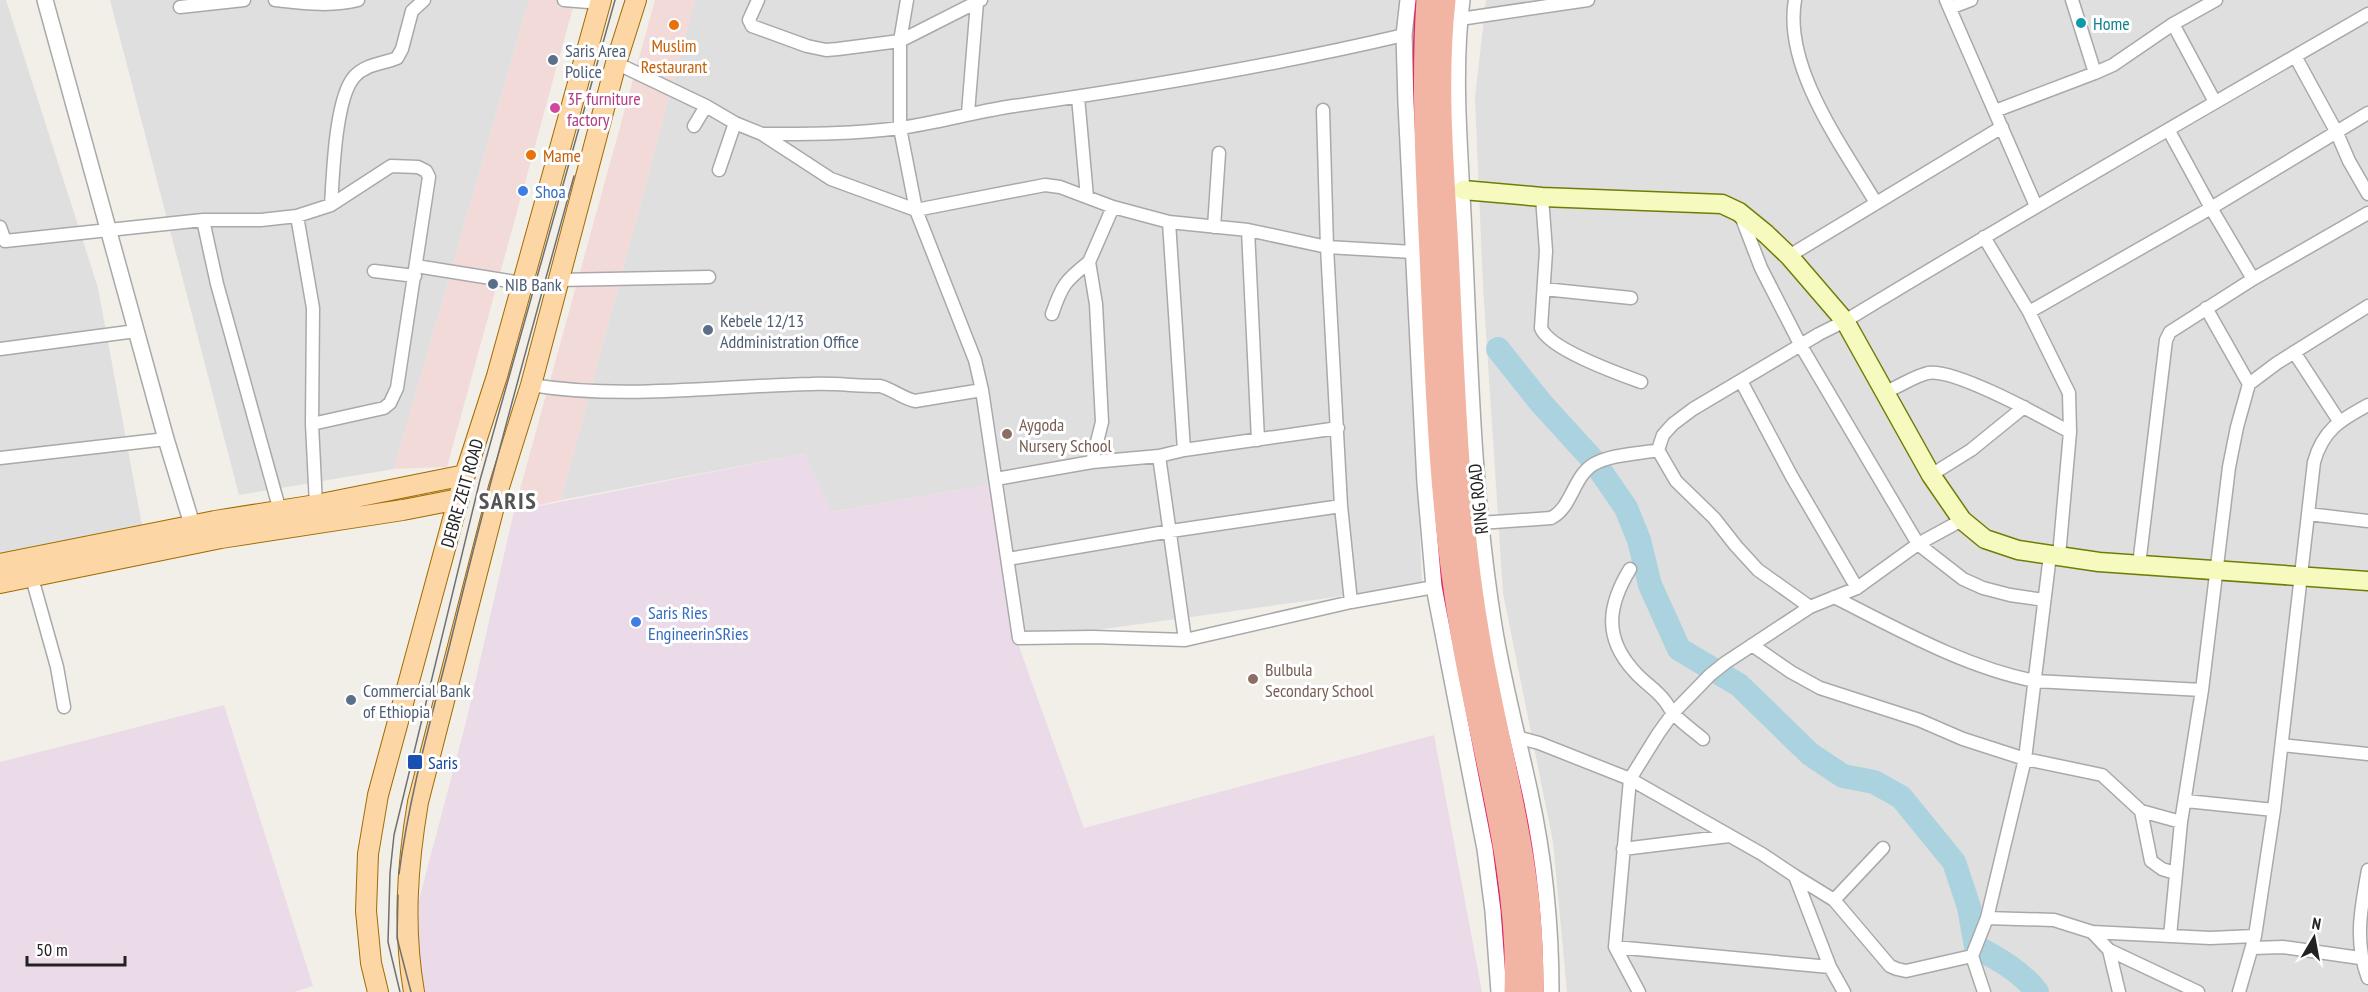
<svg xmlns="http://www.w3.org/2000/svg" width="2368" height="992" font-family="'PT Sans Narrow',sans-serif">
	<rect width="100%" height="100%" fill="#f2efe9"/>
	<!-- residential -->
	<path fill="#e0dfdf" d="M0,0H6L98,288L144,536L0,562Z
		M110,0H529L394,469L239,495Z
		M695,0H1407L1400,33L1422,585L1017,641L995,484L831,512L804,454L561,500Z
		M1486,0H2368V992H1567L1553,842L1503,593L1483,287L1475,98Z"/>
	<!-- commercial -->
	<path fill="#f2dad9" d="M529,0H575L447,467L394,469Z
		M655,0H695L561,500L514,511Z"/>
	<!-- industrial -->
	<path fill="#ebdbe8" d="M804,454L832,512L995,484L1017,641L1084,828L1434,735L1482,992H425L410,934L467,718L514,511Z
		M224,705L313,986L294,992H0V762Z"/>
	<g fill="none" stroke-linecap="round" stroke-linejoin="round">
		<!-- river -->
		<path stroke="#aad3df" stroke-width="24" d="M1498,349L1541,403L1593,460L1626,508L1639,540L1650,585L1679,649L1739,685L1810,754L1843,776L1874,782L1901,797L1954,862L1969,907L1976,947C1997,958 2022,972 2037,992"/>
		<defs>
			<path id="minor" d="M275,0C303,3 331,7 358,0
				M564,0L601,3
				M758,0L749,20L752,26L807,46L826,50L838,49L900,41L981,0
				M907,0L900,41V128L916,210L975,360L982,390L1019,638L1093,637L1185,640L1351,602L1434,587
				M1795,0C1783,68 1843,147 1876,203
				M1946,0L2036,206
				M2072,0L2095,73L2113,65L2173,24L2216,0
				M180,7L244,0
				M1950,8L1971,0
				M1460,19L1588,0
				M2173,24L2215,102
				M2295,56L2336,131L2349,161L2368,194
				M616,63L706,106L735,123L762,134L831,179L916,210L1045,185L1060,187L1113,207L1169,222L1248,230L1327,247L1341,506L1351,602
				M1078,97L1087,197
				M1323,110L1327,247L1413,252
				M1995,111L2095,73
				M968,113L977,2
				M694,126L706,106
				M2169,131L2211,208L2253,279
				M764,134C809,134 855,134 900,128C935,123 971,113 1007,107C1140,88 1273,66 1404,35
				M719,170L735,123
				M1542,197L1546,251L1541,328C1549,349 1619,374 1641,382
				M331,205C333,176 335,99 354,77C365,64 383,64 397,58L402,49L412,11L424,0
				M297,216L313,308L312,424L316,505
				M1741,216L1761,268L1801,346L1918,544L1963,579L1983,588L2010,595L2044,600
				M203,220L217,284L280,511
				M1169,222L1184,450
				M0,227L5,241L203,220H261L297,216L331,205L391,166L418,167L426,171L429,177L397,388L390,403L384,408L312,424
				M1214,227L1219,153
				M1248,230L1258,440
				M1984,237L2029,312L2211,208L2368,113
				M1789,256L2002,127
				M1089,262L1113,207
				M416,266L522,283
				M374,271L415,276
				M558,280L709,277
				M1544,289L1631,298
				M2206,308L2249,384
				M2029,312L2069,393L2070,432L2059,556
				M1052,314C1062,285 1065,281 1089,262L1096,304L1102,422L1092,462
				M0,349L136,331
				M2294,352L2339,421
				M1741,381L1792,477L1857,588
				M531,385C625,400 716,386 811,384C834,383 857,386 880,386C892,389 902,398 915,401L982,390
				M1885,392C1899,387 1914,376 1928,373C1955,368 2044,418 2070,432
				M1159,456L1185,640
				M0,458L166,439
				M1931,475L1971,450L2024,407
				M996,479L1092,462L1159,456L1184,450L1338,428
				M2308,514L2368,521
				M1480,523L1551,518C1572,508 1573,476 1594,464C1612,454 1639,454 1658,450
				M1008,559L1171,531L1341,506
				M2139,565L2166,340L2170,332L2253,279L2368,213
				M1630,569C1608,605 1603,637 1634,671C1643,682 1656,689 1664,700C1668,704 1670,711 1675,715C1683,724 1694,731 1703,739
				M32,578L57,667L64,707
				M1834,597C1898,629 1964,667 2035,681L2202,690
				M1810,607L1758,570L1736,546L1714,518L1676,481L1658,450L1663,435L1673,424L1693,409L1819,334L1845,321C2018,216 2193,115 2368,14
				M1752,645L1791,672L1820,688L1919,720L1963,739L2025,759L2050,555
				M1517,737L1539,743L1630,779L1762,854L1795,876L1830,967L1844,992
				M2282,745L2368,754
				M2186,801L2274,810
				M2141,811L2151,861L2162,869L2175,873
				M1623,849L1729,836
				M2368,870C2361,908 2354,942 2368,978
				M1795,876L1834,900L1890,966L1897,969L1906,971L1972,956L1984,992
				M1834,900L1883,848
				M1987,918L2054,920L2092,932L2109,950L2198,992
				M2092,932L2210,938L2255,936
				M2170,936L2181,822L2202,690L2229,467L2237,427L2249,384L2277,363L2368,306
				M1615,947L1830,967
				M2252,948L2283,947L2360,958
				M2109,950L2119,992
				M1972,956L1987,918L2025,759L2102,775L2141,811L2181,822
				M1639,992L1615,947L1630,779L1658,734L1673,713L1710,675L1725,663L1810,607L1857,588L1918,544L1962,520
				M2239,992L2255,936L2274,810L2314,462C2323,430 2340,420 2368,405"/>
			<path id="tertiary" d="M45,0L166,439L195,534
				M1408,0L1404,35L1406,103L1425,483L1434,587L1485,849L1493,911L1499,992
				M1462,0C1452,76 1461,159 1464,236C1470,366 1473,497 1494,626C1503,682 1518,737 1530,793C1544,857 1551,926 1551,992"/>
			<path id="secondary" d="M1463,190L1542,197L1722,204L1739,212L1766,234L1789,256L1845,321L1931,475L1962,520L1985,539L2018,550L2099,562L2368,581"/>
			<path id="primary" d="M0,564L215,521L316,505L465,475
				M0,583L221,538L403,510L459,499
				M378,992L371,963L366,911L368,854L378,795L465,475L497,376L601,0
				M414,992C403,928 407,867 418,802L499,487L531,385L616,63L636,0"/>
			<path id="trunk" d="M1427,0C1421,91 1427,184 1431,276C1436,391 1440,506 1459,621C1478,742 1520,868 1515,992
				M1445,0C1435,90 1445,181 1449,271C1455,394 1458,518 1480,641C1493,718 1514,794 1525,872C1531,912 1533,952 1533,992"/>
		</defs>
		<!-- minor casing -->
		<use href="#minor" stroke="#a9a9a9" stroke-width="15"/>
		<!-- tertiary casing -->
		<use href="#tertiary" stroke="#a9a9a9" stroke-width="18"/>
		<!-- secondary casing -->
		<use href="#secondary" stroke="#707d05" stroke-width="21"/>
		<!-- primary casing -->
		<use href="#primary" stroke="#a06b00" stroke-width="22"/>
		<!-- trunk casing -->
		<use href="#trunk" stroke="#dc2a67" stroke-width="24"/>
		<!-- minor -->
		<use href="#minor" stroke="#fff" stroke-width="12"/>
		<!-- tertiary -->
		<use href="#tertiary" stroke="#fff" stroke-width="15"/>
		<!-- secondary -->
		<use href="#secondary" stroke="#f7fabf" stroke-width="18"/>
		<!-- primary -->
		<use href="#primary" stroke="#fcd6a4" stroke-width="20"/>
		<!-- trunk -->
		<use href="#trunk" stroke="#f2b4a3" stroke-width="21"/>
		<!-- tram -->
		<path stroke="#707070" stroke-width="1.5" d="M399,874C409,796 431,720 450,644C488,487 531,332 574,176
			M398,895L397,938L411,992
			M400,992L388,942L390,873L394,835L480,480L615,0"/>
	</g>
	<!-- markers -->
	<circle fill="#0f9aa8" stroke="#fff" stroke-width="2" cx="2081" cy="23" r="6"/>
	<g fill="#e8710a" stroke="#fff" stroke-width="2">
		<circle cx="674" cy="25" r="6"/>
		<circle cx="531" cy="155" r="6"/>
	</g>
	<g fill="#5c6f8a" stroke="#fff" stroke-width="2">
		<circle cx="553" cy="60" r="6"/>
		<circle cx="493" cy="284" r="6"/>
		<circle cx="708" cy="330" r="6"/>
		<circle cx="351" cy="700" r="6"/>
	</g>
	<circle fill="#d1479c" stroke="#fff" stroke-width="2" cx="555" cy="108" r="6"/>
	<g fill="#3f7fe0" stroke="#fff" stroke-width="2">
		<circle cx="523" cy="191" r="6"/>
		<circle cx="636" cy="622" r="6"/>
	</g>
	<g fill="#8d6e63" stroke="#fff" stroke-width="2">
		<circle cx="1007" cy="434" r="6"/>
		<circle cx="1253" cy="679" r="6"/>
	</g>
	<rect fill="#1a4fb4" stroke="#fff" stroke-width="2" x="407" y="754" width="16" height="16" rx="3"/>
	<g text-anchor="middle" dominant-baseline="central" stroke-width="6" stroke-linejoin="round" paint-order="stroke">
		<!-- culture labels -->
		<g font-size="18" fill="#0d838f" stroke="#fff" text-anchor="start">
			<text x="2093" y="23">Home</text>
		</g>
		<!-- food labels -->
		<g font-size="18" fill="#c56008" stroke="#fff">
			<text x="674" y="45">Muslim<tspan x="674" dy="21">Restaurant</tspan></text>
			<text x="543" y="155" text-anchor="start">Mame</text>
		</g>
		<!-- service labels -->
		<g font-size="18" fill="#4e5e75" stroke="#fff" text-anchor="start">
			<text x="565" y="50">Saris Area<tspan x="565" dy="21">Police</tspan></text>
			<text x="505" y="284">NIB Bank</text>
			<text x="720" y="320">Kebele 12/13<tspan x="720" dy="21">Addministration Office</tspan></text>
			<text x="363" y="690">Commercial Bank<tspan x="363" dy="21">of Ethiopia</tspan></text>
		</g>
		<!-- hotel labels -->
		<g font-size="18" fill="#b23c85" stroke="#fff" text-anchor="start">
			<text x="567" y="98">3F furniture<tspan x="567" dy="21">factory</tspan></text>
		</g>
		<!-- shop labels -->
		<g font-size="18" fill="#366cbe" stroke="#fff" text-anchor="start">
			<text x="535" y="191">Shoa</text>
			<text x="648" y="612">Saris Ries<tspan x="648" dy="21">EngineerinSRies</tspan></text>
		</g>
		<!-- education labels -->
		<g font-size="18" fill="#785e54" stroke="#fff" text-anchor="start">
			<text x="1019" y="424">Aygoda<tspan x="1019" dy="21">Nursery School</tspan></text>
			<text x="1265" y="669">Bulbula<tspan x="1265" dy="21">Secondary School</tspan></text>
		</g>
		<!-- street labels -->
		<g font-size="18" fill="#222" stroke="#fff">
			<text transform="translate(462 493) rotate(-74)">DEBRE ZEIT ROAD</text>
			<text transform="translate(1478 499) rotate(-96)">RING ROAD</text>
		</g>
		<!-- transit labels -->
		<g font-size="18" fill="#164399" stroke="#fff" text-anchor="start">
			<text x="428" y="762">Saris</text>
		</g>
		<!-- district labels -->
		<g font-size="24" font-weight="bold" letter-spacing="1.5" fill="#555" stroke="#fff">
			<text x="508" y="500">SARIS</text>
		</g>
	</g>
	<!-- north arrow -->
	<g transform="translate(2314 938) rotate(10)" stroke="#ffffff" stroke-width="4.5" paint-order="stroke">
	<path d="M0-4.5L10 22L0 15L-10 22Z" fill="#222222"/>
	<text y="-9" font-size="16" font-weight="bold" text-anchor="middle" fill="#222222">N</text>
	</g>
	<!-- scale -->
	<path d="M27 956v9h98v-9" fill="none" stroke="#222222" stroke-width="3"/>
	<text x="36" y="956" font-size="18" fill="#222222" stroke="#ffffff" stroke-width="4.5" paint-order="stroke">50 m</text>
</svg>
